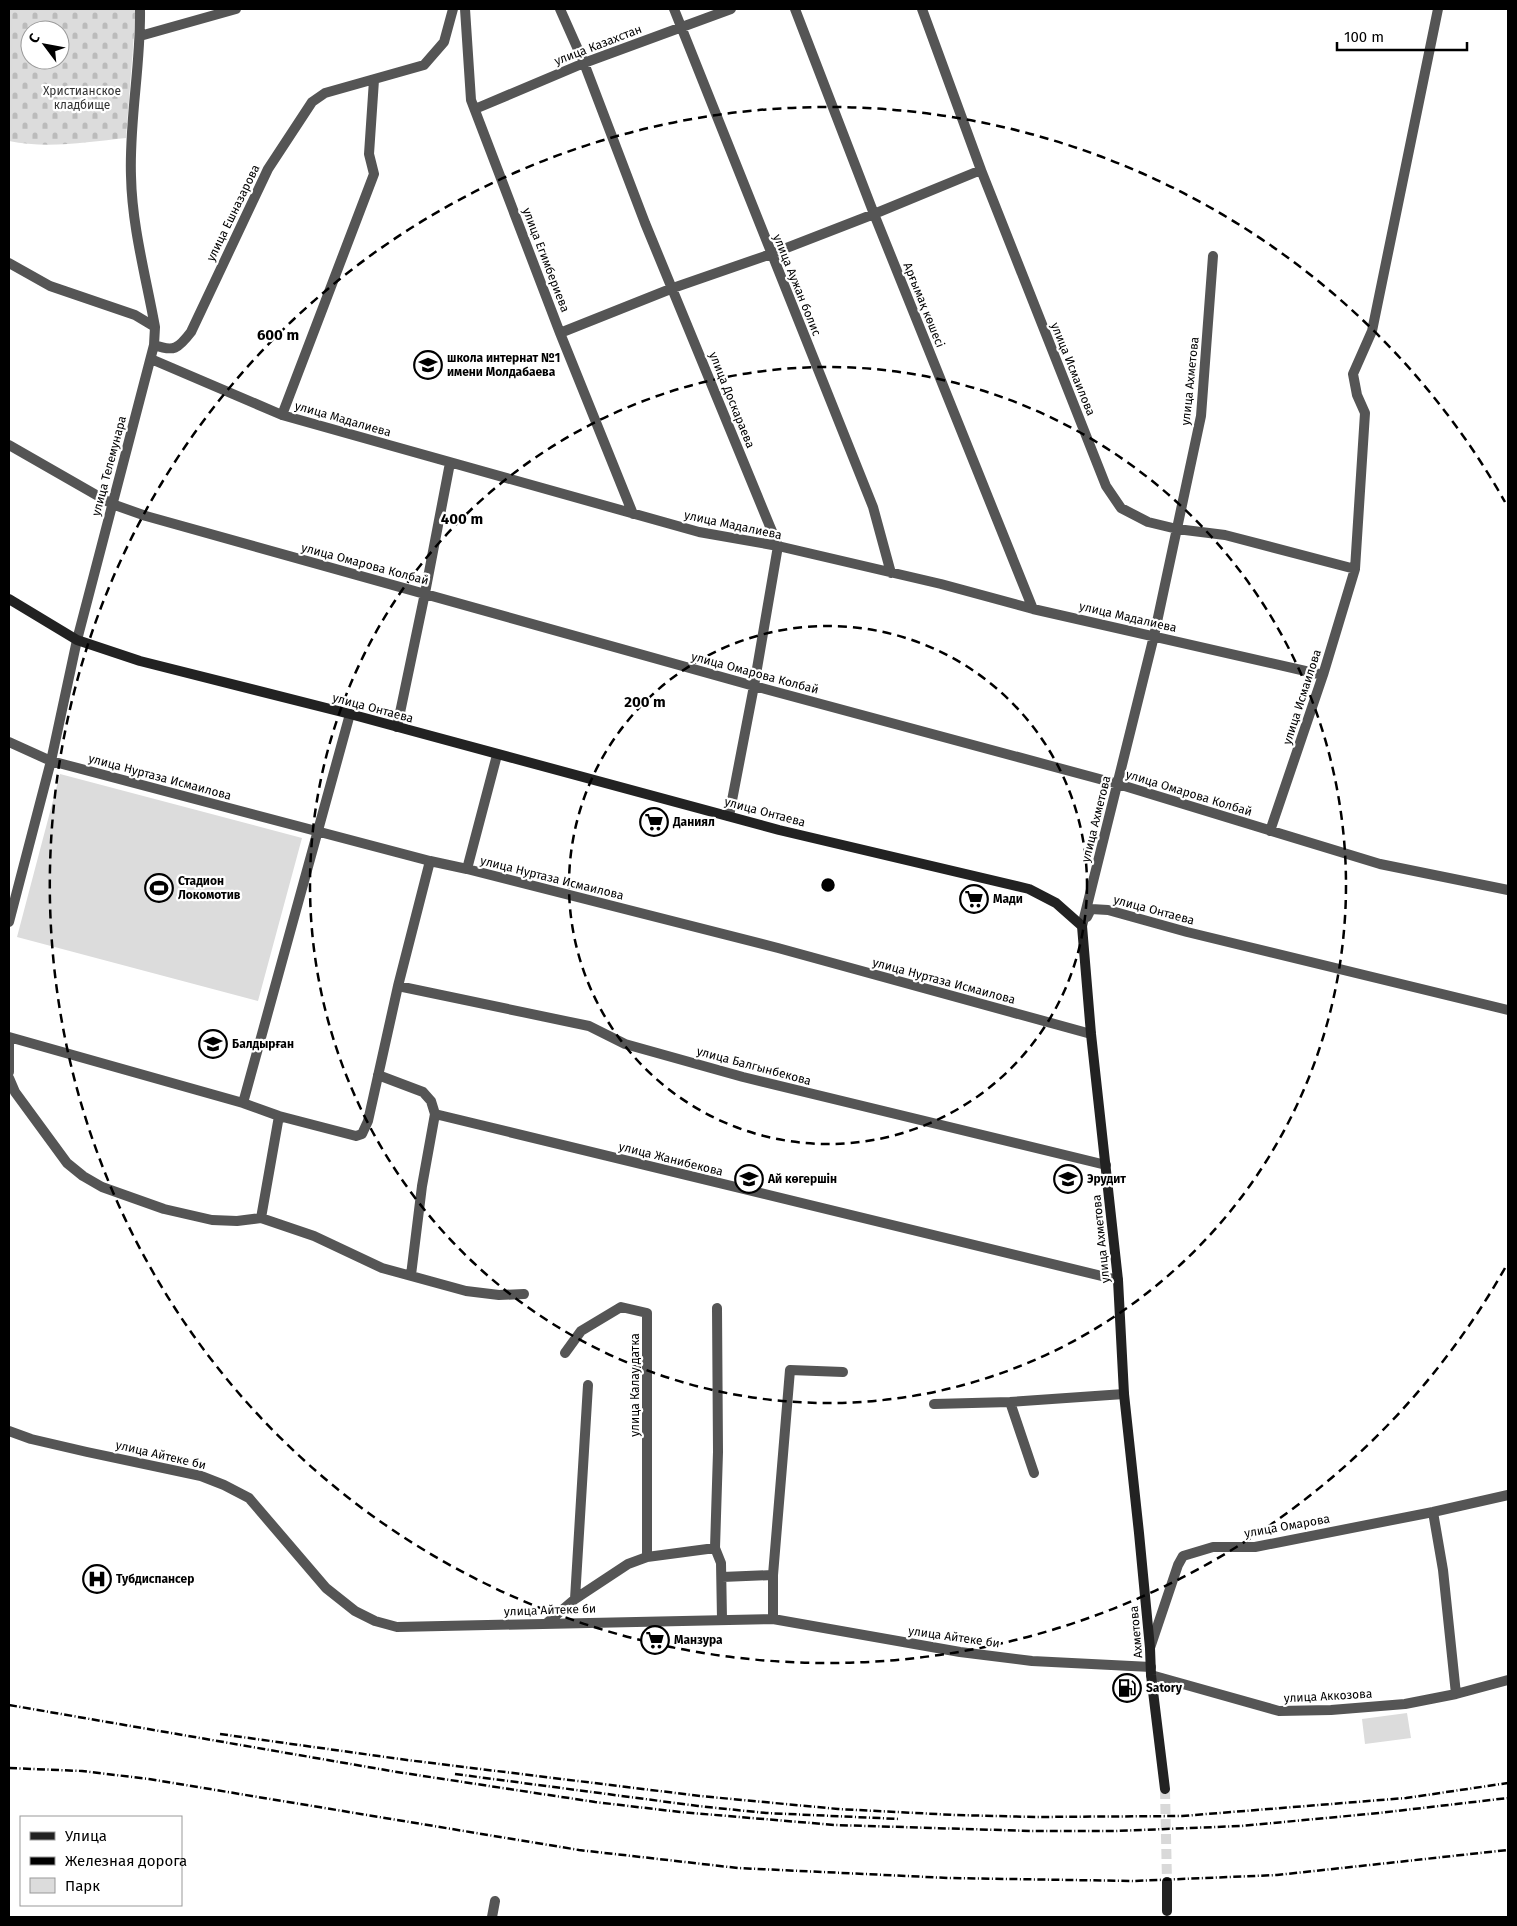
<svg xmlns="http://www.w3.org/2000/svg" width="1517" height="1926" font-family="'Fira Sans',sans-serif">
	<defs>
		<pattern id="cemetery-stones" width="16" height="16" patternUnits="userSpaceOnUse" patternTransform="scale(1.25)"><rect width="16" height="16" fill="#dcdcdc"/><path d="M2 7V4a2 2 0 0 1 4 0v3zM10 15v-3a2 2 0 0 1 4 0v3z" fill="#bbb"/></pattern>
	</defs>
	<rect width="100%" height="100%" fill="#fff"/>
	<!-- green -->
	<path fill="#dcdcdc" d="M60,774L302,838L258,1001L17,937Z
		M1407,1713L1411,1738L1365,1744L1362,1719Z"/>
	<!-- cemetery -->
	<path fill="url(#cemetery-stones)" fill-rule="evenodd" d="M9,9H136L126,138C88,142 47,149 9,141ZM30,30H60V60H30Z"/>
	<g fill="none" stroke-linecap="round" stroke-linejoin="round">
		<!-- secondary-tunnel -->
		<path stroke="#d9d9d9" stroke-width="10" stroke-dasharray="10 5" stroke-linecap="butt" d="M1165,1789L1167,1882"/>
		<!-- minor -->
		<path stroke="#555" stroke-width="10" d="M465,9L471,100L560,333L633,514
			M560,9L584,63L645,223L778,546L754,686L729,816
			M674,9L873,507L891,573
			M795,9L874,214L1033,609
			M922,9L981,170L1106,486L1121,508L1148,522L1177,529L1225,535L1355,569
			M140,36L236,9
			M475,109L584,63L731,9
			M9,263L50,286L135,315L155,327
			M560,333L673,288L771,254L874,214L981,170
			M154,345C174,352 178,349 191,332L268,169L312,102L325,93L424,65L444,42L453,9
			M151,359L282,415L699,532L778,546L941,584L1033,609L1323,675
			M282,415L374,174L369,154L374,80
			M9,445L112,504L146,516L754,686L1118,784L1380,864L1508,890
			M397,727L425,593L450,463
			M9,742L51,761L430,861L467,869L778,948L1091,1034
			M1270,831L1323,675L1355,569L1365,413L1357,395L1353,374L1372,331L1438,9
			M467,869L497,755
			M1087,917L1091,909L1108,910L1187,932L1508,1010
			M9,922L51,761L77,640L154,345L155,327C146,277 132,227 131,176C129,120 141,65 140,9
			M1082,926L1154,636L1201,416L1213,256
			M398,986L589,1026L625,1044L743,1077L1106,1165
			M9,1037L243,1103L350,714
			M9,1044V1072
			M378,1075L423,1092L431,1101L435,1114L1118,1280
			M9,1078L15,1092L67,1163L83,1176L102,1187L164,1209L212,1220L237,1221L261,1218L314,1236L382,1268L466,1291L499,1295L524,1294
			M243,1103L279,1116L356,1136L362,1134L368,1121L398,986L430,861
			M261,1218L279,1116
			M411,1275L422,1186L435,1114
			M717,1308L718,1452L715,1548L721,1563L722,1619
			M565,1353L581,1331L621,1307L647,1313V1557
			M1010,1402L1034,1473
			M934,1404L1010,1402L1124,1394
			M9,1431L31,1439L87,1452L201,1476L224,1485L249,1498L326,1588L355,1611L375,1621L397,1627L773,1619L960,1652L1032,1661L1151,1667
			M1433,1512L1443,1570L1456,1694
			M722,1577L773,1575
			M575,1599L588,1385
			M773,1619V1575L790,1370L843,1372
			M548,1622L575,1599L628,1564L647,1557L715,1548
			M1150,1648L1178,1565L1183,1556L1213,1547H1255L1433,1512L1508,1495
			M1151,1675L1279,1711L1331,1710L1405,1704L1456,1694L1508,1680
			M492,1917L495,1901"/>
		<!-- secondary -->
		<path stroke="#222" stroke-width="10" d="M9,599L77,640L140,661L350,714L779,830L1029,889L1056,903L1082,926L1091,1034L1118,1280L1124,1394L1139,1533L1150,1648L1151,1675L1165,1789
			M1167,1911V1882"/>
		<!-- rail -->
		<path stroke="#000" stroke-width="2.5" stroke-dasharray="8 2.5 1 2.5" stroke-linecap="butt" d="M9,1705L397,1772L595,1802L680,1812L835,1825L1031,1831H1115L1241,1826L1379,1813L1508,1798
			M220,1734L407,1760L700,1796L838,1809L955,1815L1036,1817L1182,1816L1406,1798L1508,1783
			M9,1768L82,1771L149,1779L579,1850L738,1868L949,1878L1133,1881L1277,1875L1508,1850
			M455,1774L698,1806L766,1813L900,1819"/>
	</g>
	<!-- distance rings -->
	<g fill="none" stroke="#000" stroke-width="2.5" stroke-dasharray="9 6">
		<circle cx="828" cy="885" r="259"/>
		<circle cx="828" cy="885" r="518"/>
		<path d="M1505 1268A778 778 0 1 1 1505 502"/>
	</g>
	<!-- icons -->
	<defs>
		<symbol id="school-ring" viewBox="-11 -11 22 22"><circle r="9.5" fill="#fff" stroke="#000" stroke-width="1.5"/><path d="M0-5L7-2L0 1L-7-2ZM-4 1L0 2.5L4 1V4Q0 6-4 4Z" fill="#000"/></symbol>
		<symbol id="supermarket-ring" viewBox="-11 -11 22 22"><circle r="9.5" fill="#fff" stroke="#000" stroke-width="1.5"/><path d="M-6-5.5h2.5l.6 2H6L4.5 2H-2.5L-4.4-4H-6ZM-1.5 3.2a1.3 1.3 0 1 0 .1 0ZM3 3.2a1.3 1.3 0 1 0 .1 0Z" fill="#000"/></symbol>
		<symbol id="stadium-ring" viewBox="-11 -11 22 22"><circle r="9.5" fill="#fff" stroke="#000" stroke-width="1.5"/><path d="M0-5a6.5 5 0 1 0 0 10a6.5 5 0 1 0 0-10ZM-3.5-1.8h7v3.6h-7Z" fill="#000"/></symbol>
		<symbol id="hospital-ring" viewBox="-11 -11 22 22"><circle r="9.5" fill="#fff" stroke="#000" stroke-width="1.5"/><path d="M-5-5h3v3.5h4V-5h3V5h-3V1.5h-4V5h-3Z" fill="#000"/></symbol>
		<symbol id="fuel-ring" viewBox="-11 -11 22 22"><circle r="9.5" fill="#fff" stroke="#000" stroke-width="1.5"/><path d="M-5.5-6h7V0h2V4h1.3V-2.5L3-4.5l.8-.8L6-3V5H2.5V1h-1V6h-7ZM-4.2-4.7v3.2H.2V-4.7Z" fill="#000"/></symbol>
	</defs>
	<g fill-rule="evenodd">
		<use href="#school-ring" x="412" y="349" width="32" height="32"/>
		<use href="#supermarket-ring" x="638" y="806" width="32" height="32"/>
		<use href="#stadium-ring" x="143" y="872" width="32" height="32"/>
		<use href="#supermarket-ring" x="958" y="883" width="32" height="32"/>
		<use href="#school-ring" x="197" y="1028" width="32" height="32"/>
		<use href="#school-ring" x="733" y="1163" width="32" height="32"/>
		<use href="#school-ring" x="1052" y="1163" width="32" height="32"/>
		<use href="#hospital-ring" x="81" y="1563" width="32" height="32"/>
		<use href="#supermarket-ring" x="639" y="1624" width="32" height="32"/>
		<use href="#fuel-ring" x="1111" y="1672" width="32" height="32"/>
	</g>
	<g text-anchor="middle" dominant-baseline="central" stroke-width="4.5" stroke-linejoin="round" paint-order="stroke">
		<!-- street labels -->
		<g font-size="12" fill="#000" stroke="#fff">
			<text transform="translate(598 45) rotate(-21)">улица Казахстан</text>
			<text transform="translate(233 213) rotate(-64)">улица Ешназарова</text>
			<text transform="translate(546 260) rotate(69)">улица Егимбериева</text>
			<text transform="translate(797 285) rotate(68)">улица Аужан болис</text>
			<text transform="translate(924 305) rotate(68)">Арғымақ көшесі</text>
			<text transform="translate(1073 369) rotate(68)">улица Исмаилова</text>
			<text transform="translate(1190 381) rotate(-84)">улица Ахметова</text>
			<text transform="translate(732 400) rotate(68)">улица Доскараева</text>
			<text transform="translate(343 419) rotate(16)">улица Мадалиева</text>
			<text transform="translate(109 466) rotate(-75)">улица Телемунара</text>
			<text transform="translate(733 525) rotate(12)">улица Мадалиева</text>
			<text transform="translate(365 564) rotate(15)">улица Омарова Колбай</text>
			<text transform="translate(1128 617) rotate(13)">улица Мадалиева</text>
			<text transform="translate(755 673) rotate(15)">улица Омарова Колбай</text>
			<text transform="translate(1302 697) rotate(-72)">улица Исмаилова</text>
			<text transform="translate(373 708) rotate(15)">улица Онтаева</text>
			<text transform="translate(160 777) rotate(15)">улица Нуртаза Исмаилова</text>
			<text transform="translate(1189 793) rotate(17)">улица Омарова Колбай</text>
			<text transform="translate(765 812) rotate(15)">улица Онтаева</text>
			<text transform="translate(1096 819) rotate(-76)">улица Ахметова</text>
			<text transform="translate(552 878) rotate(14)">улица Нуртаза Исмаилова</text>
			<text transform="translate(1154 910) rotate(15)">улица Онтаева</text>
			<text transform="translate(944 981) rotate(15)">улица Нуртаза Исмаилова</text>
			<text transform="translate(754 1066) rotate(15)">улица Балгынбекова</text>
			<text transform="translate(671 1159) rotate(14)">улица Жанибекова</text>
			<text transform="translate(1101 1239) rotate(-96)">улица Ахметова</text>
			<text transform="translate(635 1385) rotate(-90)">улица Калау датка</text>
			<text transform="translate(161 1455) rotate(13)">улица Айтеке би</text>
			<text transform="translate(1287 1526) rotate(-10)">улица Омарова</text>
			<text transform="translate(550 1610) rotate(-2)">улица Айтеке би</text>
			<text transform="translate(1136 1632) rotate(-95)">Ахметова</text>
			<text transform="translate(954 1637) rotate(8)">улица Айтеке би</text>
			<text transform="translate(1328 1696) rotate(-3)">улица Аккозова</text>
		</g>
		<!-- park labels -->
		<g font-size="12" fill="#333" stroke="#fff">
			<text x="82" y="91">Христианское<tspan x="82" dy="14">кладбище</tspan></text>
		</g>
		<!-- poi labels -->
		<g font-size="12" font-weight="bold" fill="#000" stroke="#fff" text-anchor="start">
			<text x="447" y="358">школа интернат №1<tspan x="447" dy="14">имени Молдабаева</tspan></text>
			<text x="673" y="822">Даниял</text>
			<text x="178" y="881">Стадион<tspan x="178" dy="14">Локомотив</tspan></text>
			<text x="993" y="899">Мади</text>
			<text x="232" y="1044">Балдырған</text>
			<text x="768" y="1179">Ай көгершін</text>
			<text x="1087" y="1179">Эрудит</text>
			<text x="116" y="1579">Тубдиспансер</text>
			<text x="674" y="1640">Манзура</text>
			<text x="1146" y="1688">Satory</text>
		</g>
	</g>
	<circle cx="828" cy="885" r="8" fill="#000" stroke="#fff" stroke-width="2.5"/>
	<g font-size="15" text-anchor="middle" font-weight="bold" fill="#000" stroke="#fff" stroke-width="4.5" stroke-linejoin="round" paint-order="stroke">
		<text x="278" y="340">600 m</text>
		<text x="462" y="524">400 m</text>
		<text x="645" y="707">200 m</text>
	</g>
	<!-- border -->
	<rect width="1517" height="1926" fill="none" stroke="#000000" stroke-width="20"/>
	<!-- legend -->
	<rect x="20" y="1816" width="162" height="90" fill="#ffffff" stroke="#999999"/>
	<rect x="30" y="1832" width="25" height="8" fill="#222222" stroke="#999999"/>
	<text x="65" y="1841" font-size="15" fill="#000000">Улица</text>
	<rect x="30" y="1857" width="25" height="8" fill="#000000" stroke="#999999"/>
	<text x="65" y="1866" font-size="15" fill="#000000">Железная дорога</text>
	<rect x="30" y="1878" width="25" height="15" fill="#dcdcdc" stroke="#999999"/>
	<text x="65" y="1891" font-size="15" fill="#000000">Парк</text>
	<!-- north arrow -->
	<g transform="translate(45 45) rotate(302)"><circle r="24" fill="#ffffff" stroke="#999999"/>
	<path d="M0-4L9 19L0 12L-9 19Z" fill="#000000"/>
	<text y="-8" font-size="14" font-weight="bold" text-anchor="middle" fill="#000000">С</text>
	</g>
	<!-- scale -->
	<path d="M1337 42v8h130v-8" fill="none" stroke="#000000" stroke-width="2.5"/>
	<text x="1344" y="42" font-size="15" fill="#000000" stroke="#ffffff" stroke-width="4" paint-order="stroke">100 m</text>
</svg>
